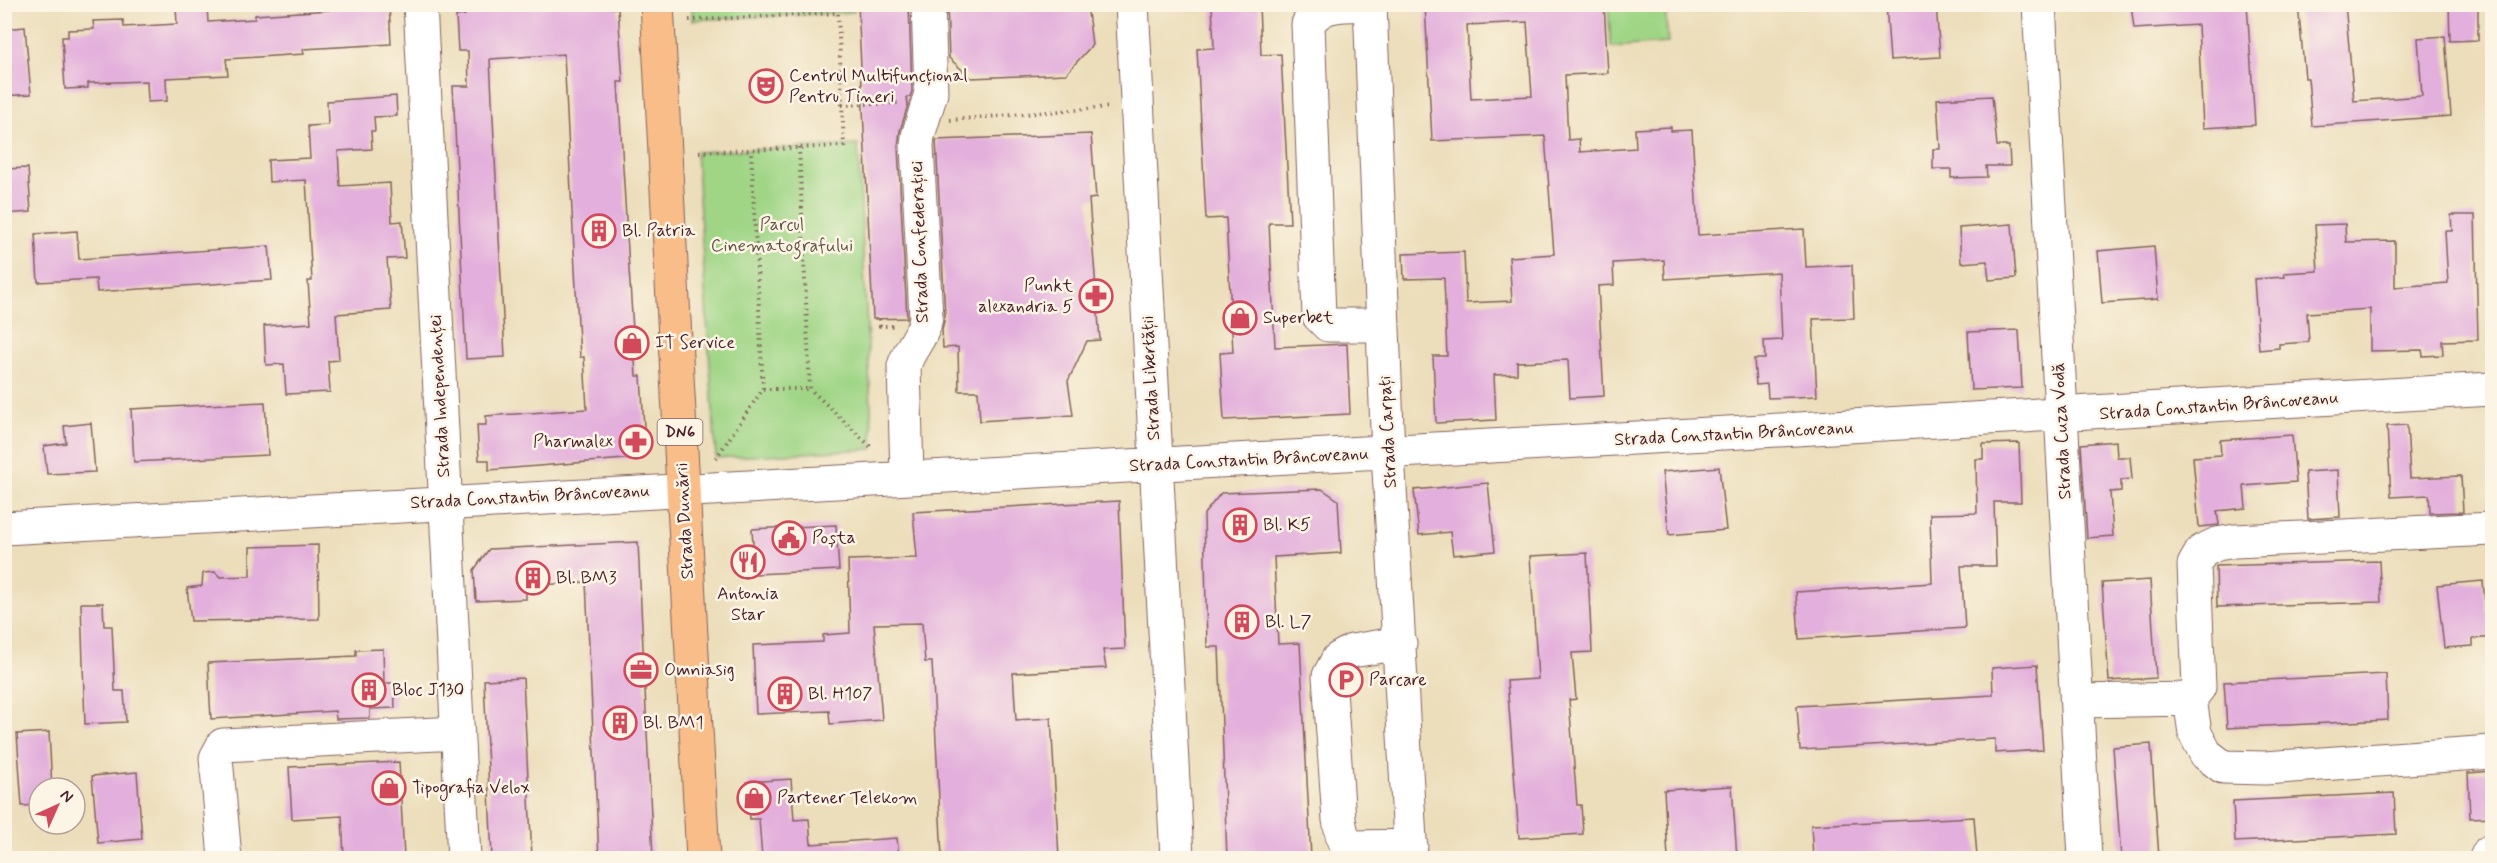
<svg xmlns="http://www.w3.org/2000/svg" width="2497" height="863" font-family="Mynerve,sans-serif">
	<rect width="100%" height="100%" fill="#fcf5e5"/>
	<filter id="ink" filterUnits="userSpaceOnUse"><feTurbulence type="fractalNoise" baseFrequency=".0167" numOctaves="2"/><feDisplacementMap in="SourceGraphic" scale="12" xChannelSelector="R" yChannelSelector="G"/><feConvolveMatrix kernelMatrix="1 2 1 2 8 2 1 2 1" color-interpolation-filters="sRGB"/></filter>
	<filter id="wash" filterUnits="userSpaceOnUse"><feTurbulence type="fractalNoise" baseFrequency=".008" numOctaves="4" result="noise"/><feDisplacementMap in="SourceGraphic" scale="24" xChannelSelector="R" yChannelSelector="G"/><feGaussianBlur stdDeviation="1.35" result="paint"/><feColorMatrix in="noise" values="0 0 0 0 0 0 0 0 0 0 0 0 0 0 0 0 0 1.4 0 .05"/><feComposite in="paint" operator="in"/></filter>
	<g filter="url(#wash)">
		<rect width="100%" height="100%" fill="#ecdebb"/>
		<!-- green -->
		<path fill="#9fd585" stroke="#747a58" stroke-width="1.5" d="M854,5V12L692,20V5Z
			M1608,5H1665L1668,43L1611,47Z
			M858,145L873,449L716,458L696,152Z"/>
		<g id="blocks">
			<!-- building -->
			<path fill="#e3afdc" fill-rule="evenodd" d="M389,4L391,44L303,49L304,54L226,59L228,75L166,78L167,101L148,102L147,81L88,83V88L65,89L62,37H68V30L94,29L93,21L123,20L124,27L177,24L176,7L207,5L208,22L255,19V15L330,10V5Z
				M494,4H609L610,8H618L623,82H618L629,269L636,376H641L645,445H635L637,458L489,470V460H479L477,425H486V416L587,409L584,357H580L576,289L564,54L490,59L505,357L466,359L453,86H469L468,51H458L456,16L465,15L464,6Z
				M858,4H909L912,91L910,97H907L908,105L900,131L898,147L907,318L873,319Z
				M947,4H1087L1092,45L1066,74L971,78L949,58Z
				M1212,4H1259L1261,55L1281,54L1290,223H1269L1275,347L1347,344L1350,414L1224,420L1220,353L1233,352L1226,218L1206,219L1197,49L1214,48Z
				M1425,4H1604L1608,73L1565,75L1568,140L1579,139L1580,152L1636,148L1635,129L1671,127V131L1692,130L1698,235L1804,229L1806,267L1852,265L1854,318L1813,319L1817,396L1768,398L1767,384L1756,385L1754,359H1765L1764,341L1782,340L1779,272L1665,279L1664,260L1613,263L1614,285L1598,286L1604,396L1570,398L1568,360L1517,362V374L1494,375L1496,420L1436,423L1433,356H1447L1444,278L1404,279L1403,254L1464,252L1466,303L1512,301L1509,257L1554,254L1545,136L1432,141ZM1527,22L1532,96L1471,99L1467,25Z
				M1886,4H1936L1940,57L1890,60Z
				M2131,4H2247L2255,125L2203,128L2198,25L2134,29Z
				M2298,4H2345L2354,101L2422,96L2418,38L2445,36L2451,116L2312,126L2308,78H2305Z
				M2449,4H2478V40L2450,41Z
				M25,27L31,94L4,96V29Z
				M396,96L397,116L374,117L375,131H371L372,149L338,151L340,186L390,183L392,222L402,221L405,258L387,259L391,310L336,314L339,360L328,361L330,392L286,394L284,364L266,365L264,326L311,323L308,281H312L306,180L269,182L268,160L310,158L308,126L328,125L327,101Z
				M1992,96L1997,146H2009L2010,166H1986L1987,177L1951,178V169H1933V149H1940L1937,99Z
				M1091,134L1096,198L1089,199L1100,340L1087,341L1068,381L1073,415L980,421L978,391H959L958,347L943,348L942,330L945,316L936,140Z
				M28,168L31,212L4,214V169Z
				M2451,215H2475L2478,340L2442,341L2443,355L2423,356L2422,350L2370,351V309L2307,313L2309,342L2279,344V348L2259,350L2254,279L2285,277L2284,273L2318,271L2315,225L2345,224L2346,242L2395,241V287L2448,283L2445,231H2452Z
				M2012,224L2016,278L1989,280L1987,261L1961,263L1959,228Z
				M77,231L79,259L269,246L272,280L97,292L96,279L38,282L35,234Z
				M2154,246L2158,299L2102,303L2098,251Z
				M2019,330L2022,388L1971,390L1968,332Z
				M265,402L268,455L134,462L131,409Z
				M91,423L95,472L47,474L44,446L66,443L64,426Z
				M2407,425L2410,478L2461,476L2463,512L2430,513L2429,495L2391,497L2387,426Z
				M2292,435L2296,482L2244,486L2246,508L2217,511L2219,525L2199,527L2193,457L2221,455L2220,440Z
				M2116,441L2117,457H2130L2132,479L2121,480V491L2110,492L2113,536L2087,538L2081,444Z
				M2019,443L2021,502H1994L1996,566H1961L1965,628L1799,639L1796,592L1932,583L1930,514L1977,513L1976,459H1983V444Z
				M1719,467L1726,530L1669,535L1662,472Z
				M2338,470L2340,517L2308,519L2305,472Z
				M1488,483L1495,551L1453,555L1450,532L1419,535L1414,490Z
				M1322,489L1338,500L1341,553L1274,557L1278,644L1300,643L1311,858H1227L1219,647H1207L1204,514L1221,493Z
				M1119,501L1125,649L1103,650L1106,668L1013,673L1016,720L1051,718L1059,858H942L932,662H925L922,623L874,624L882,720L830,724L829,711L756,714L753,645L823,642V635L850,633L848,560L917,558L913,512Z
				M836,525L839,570L755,574L752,529Z
				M638,542L653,858H599L586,582L526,586V599L476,601L474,570L489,549Z
				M318,545L319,619L191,621L187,588L202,586L203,573L215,572L220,577L250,576V547Z
				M1587,553L1592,652L1572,653L1576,699L1569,700L1577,805H1581L1583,834L1519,838L1507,681L1538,679L1530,556Z
				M2379,561L2381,602L2217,607L2216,566Z
				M2150,580L2156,678L2109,681L2102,583Z
				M2483,581L2486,612L2493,611V637L2473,639V646L2444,648L2437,585Z
				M81,603H103L104,626H112L115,691H124L126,722L85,724Z
				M383,649L384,683H394L395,708L370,709V718L336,719L335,711L211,719L208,663L356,656V650Z
				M2037,665L2043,750L1995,753V739L1800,750L1797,706L1993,695L1992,668Z
				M2386,674L2388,720L2227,728L2224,682Z
				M523,678L532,858H492L484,680Z
				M49,732L52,788H39V805L22,806L17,734Z
				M2151,744L2159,858H2121L2113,747Z
				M399,762L404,858H344L342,816L292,819L289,767Z
				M2493,771V817L2470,818L2468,773Z
				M137,772L142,839L98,843L92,776Z
				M791,779L794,820L809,819L811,844L897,838L899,858H762L759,819H750L747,782Z
				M1732,786L1737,858H1668L1664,790Z
				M2394,793L2396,834L2235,842L2233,801Z
				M1974,817L1977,857L1813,858L1811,825Z"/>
		</g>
	</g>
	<g filter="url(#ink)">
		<use href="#blocks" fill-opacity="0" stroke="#83625d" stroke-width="1.5"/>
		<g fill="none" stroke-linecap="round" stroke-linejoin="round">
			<defs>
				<path id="minor" d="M420,4L464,858
					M1132,4L1177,858
					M1364,4C1340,6 1322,2 1308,24L1319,316L1328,325H1383
					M1370,4L1388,453L1411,858
					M2039,4L2085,858
					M907,476L904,366C909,348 924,336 926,317L917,146L918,136L931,93L928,4
					M4,528C834,477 1663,440 2492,389
					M1400,643L1352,651L1338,659L1329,676L1339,820L1343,839L1353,847L1411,846
					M2190,699L2195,733L2206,754L2223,767L2265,768L2492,752
					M2077,701L2190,699L2199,687L2194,565L2202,551L2217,544L2235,541L2492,529
					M225,858L216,758L223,745L457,733
					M2486,858L2489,852L2492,851"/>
				<path id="major" d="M657,4L703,858"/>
			</defs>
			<!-- minor casing -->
			<use href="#minor" stroke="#83625d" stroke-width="35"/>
			<!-- major casing -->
			<use href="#major" stroke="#83625d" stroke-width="35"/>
			<!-- path -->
			<path stroke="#83625d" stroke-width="4" stroke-dasharray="1.5 4.5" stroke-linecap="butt" d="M689,20L838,13L844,146L696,152
				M842,105L899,103
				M950,120L1110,107
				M799,147L810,389L873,449
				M879,319L880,326H896
				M763,389H810
				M716,458L763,389L751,149"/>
			<!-- minor -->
			<use href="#minor" stroke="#fff" stroke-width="33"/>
			<!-- major -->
			<use href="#major" stroke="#f8bd89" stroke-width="33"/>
		</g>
	</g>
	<!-- icons -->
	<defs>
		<symbol id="theatre-ring" viewBox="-11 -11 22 22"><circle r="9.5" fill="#fcf5e5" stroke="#d1495b" stroke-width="1.5"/><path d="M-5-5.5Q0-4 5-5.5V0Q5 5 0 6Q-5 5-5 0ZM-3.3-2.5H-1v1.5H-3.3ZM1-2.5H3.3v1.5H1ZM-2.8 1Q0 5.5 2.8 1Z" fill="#d1495b"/></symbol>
		<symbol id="building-ring" viewBox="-11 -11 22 22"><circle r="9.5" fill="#fcf5e5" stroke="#d1495b" stroke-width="1.5"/><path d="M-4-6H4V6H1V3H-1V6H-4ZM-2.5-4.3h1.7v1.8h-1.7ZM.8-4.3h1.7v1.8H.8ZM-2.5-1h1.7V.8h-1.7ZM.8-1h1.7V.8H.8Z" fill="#d1495b"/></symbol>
		<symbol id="pharmacy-ring" viewBox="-11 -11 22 22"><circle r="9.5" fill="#fcf5e5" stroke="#d1495b" stroke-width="1.5"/><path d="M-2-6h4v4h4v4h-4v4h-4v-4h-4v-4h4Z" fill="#d1495b"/></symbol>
		<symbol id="shop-ring" viewBox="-11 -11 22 22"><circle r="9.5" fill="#fcf5e5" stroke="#d1495b" stroke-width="1.5"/><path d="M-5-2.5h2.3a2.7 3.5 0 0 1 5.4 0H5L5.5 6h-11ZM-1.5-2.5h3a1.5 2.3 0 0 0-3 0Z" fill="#d1495b"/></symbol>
		<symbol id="civic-ring" viewBox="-11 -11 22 22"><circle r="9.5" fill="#fcf5e5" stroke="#d1495b" stroke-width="1.5"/><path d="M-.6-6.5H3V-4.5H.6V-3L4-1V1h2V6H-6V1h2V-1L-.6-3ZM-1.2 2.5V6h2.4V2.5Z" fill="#d1495b"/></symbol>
		<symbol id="restaurant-ring" viewBox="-11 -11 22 22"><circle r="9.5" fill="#fcf5e5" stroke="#d1495b" stroke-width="1.5"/><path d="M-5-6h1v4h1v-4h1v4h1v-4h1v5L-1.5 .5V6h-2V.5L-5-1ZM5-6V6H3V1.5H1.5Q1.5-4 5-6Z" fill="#d1495b"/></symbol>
		<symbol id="office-ring" viewBox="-11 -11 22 22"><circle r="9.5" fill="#fcf5e5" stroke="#d1495b" stroke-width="1.5"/><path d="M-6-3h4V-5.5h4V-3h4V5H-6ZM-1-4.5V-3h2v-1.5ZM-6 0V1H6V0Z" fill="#d1495b"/></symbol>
		<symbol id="parking-ring" viewBox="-11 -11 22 22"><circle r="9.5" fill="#fcf5e5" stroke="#d1495b" stroke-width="1.5"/><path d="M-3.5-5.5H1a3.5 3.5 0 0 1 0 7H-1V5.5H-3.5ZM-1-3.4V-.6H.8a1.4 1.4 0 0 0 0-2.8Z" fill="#d1495b"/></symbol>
	</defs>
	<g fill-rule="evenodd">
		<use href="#theatre-ring" x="747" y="67" width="38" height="38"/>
		<use href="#building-ring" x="580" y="212" width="38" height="38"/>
		<use href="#pharmacy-ring" x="1077" y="277" width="38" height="38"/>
		<use href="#shop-ring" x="1221" y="299" width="38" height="38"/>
		<use href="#shop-ring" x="613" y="324" width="38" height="38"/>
		<use href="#pharmacy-ring" x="617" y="423" width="38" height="38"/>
		<use href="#building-ring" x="1221" y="506" width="38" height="38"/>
		<use href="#civic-ring" x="770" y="519" width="38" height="38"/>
		<use href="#restaurant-ring" x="729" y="543" width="38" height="38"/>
		<use href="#building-ring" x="514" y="559" width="38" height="38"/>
		<use href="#building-ring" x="1223" y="603" width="38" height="38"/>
		<use href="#office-ring" x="622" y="651" width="38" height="38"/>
		<use href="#parking-ring" x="1327" y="661" width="38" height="38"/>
		<use href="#building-ring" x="350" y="671" width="38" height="38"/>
		<use href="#building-ring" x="766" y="675" width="38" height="38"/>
		<use href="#building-ring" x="601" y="704" width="38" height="38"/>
		<use href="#shop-ring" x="370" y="769" width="38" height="38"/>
		<use href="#shop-ring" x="735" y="779" width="38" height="38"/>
	</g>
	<g text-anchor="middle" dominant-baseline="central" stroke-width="5" stroke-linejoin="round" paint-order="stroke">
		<!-- shield labels -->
		<rect fill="#fcf5e5" stroke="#7f5f63" stroke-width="1.5" x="657.5" y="419" width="45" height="26" rx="4.5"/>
		<g font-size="16" font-weight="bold" fill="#4a1f2b">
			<text x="680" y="432">DN6</text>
		</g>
		<!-- poi labels -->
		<g font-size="18" fill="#4a1f2b" stroke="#fcf5e5" text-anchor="start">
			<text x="789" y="76">Centrul Multifuncțional<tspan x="789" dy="21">Pentru Tineri</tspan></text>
			<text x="622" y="231">Bl. Patria</text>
			<text x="1073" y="286" text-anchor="end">Punkt<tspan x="1073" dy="21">alexandria 5</tspan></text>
			<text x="1263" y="318">Superbet</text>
			<text x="655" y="343">IT Service</text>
			<text x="613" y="442" text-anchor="end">Pharmalex</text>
			<text x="1263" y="525">Bl. K5</text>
			<text x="812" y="538">Poșta</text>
			<text x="556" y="578">Bl. BM3</text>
			<text x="748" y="594" text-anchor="middle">Antonia<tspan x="748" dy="21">Star</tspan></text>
			<text x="1265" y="622">Bl. L7</text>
			<text x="664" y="670">Omniasig</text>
			<text x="1369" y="680">Parcare</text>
			<text x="392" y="690">Bloc J130</text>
			<text x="808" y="694">Bl. H107</text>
			<text x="643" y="723">Bl. BM1</text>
			<text x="412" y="788">Tipografia Velox</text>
			<text x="777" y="798">Partener Telekom</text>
		</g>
		<!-- park labels -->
		<g font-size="18" fill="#645646" stroke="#fcf5e5">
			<text x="782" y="225">Parcul<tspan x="782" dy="21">Cinematografului</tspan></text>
		</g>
		<!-- street labels -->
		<g font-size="18" fill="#4a1f2b" stroke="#fcf5e5">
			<text transform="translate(920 242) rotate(-92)">Strada Confederației</text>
			<text transform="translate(1151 378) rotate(-93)">Strada Libertății</text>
			<text transform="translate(440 396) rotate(-93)">Strada Independenței</text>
			<text transform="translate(2219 406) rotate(-4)">Strada Constantin Brâncoveanu</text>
			<text transform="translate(2062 431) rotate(-93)">Strada Cuza Vodă</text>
			<text transform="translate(1388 432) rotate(-93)">Strada Carpați</text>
			<text transform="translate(1734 434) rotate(-3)">Strada Constantin Brâncoveanu</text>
			<text transform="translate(1249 460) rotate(-3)">Strada Constantin Brâncoveanu</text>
			<text transform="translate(530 497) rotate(-3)">Strada Constantin Brâncoveanu</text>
			<text transform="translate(685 521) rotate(-93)">Strada Dunării</text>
		</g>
	</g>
	<!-- margin -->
	<rect width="2497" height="863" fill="none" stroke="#fcf5e5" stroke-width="24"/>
	<!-- north arrow -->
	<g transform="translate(57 806) rotate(45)"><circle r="28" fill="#fcf5e5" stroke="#b59f9b" stroke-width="1.5"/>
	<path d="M0-4.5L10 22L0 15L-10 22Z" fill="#d1495b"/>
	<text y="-9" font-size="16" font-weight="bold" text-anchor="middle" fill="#4a1f2b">N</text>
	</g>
</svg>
